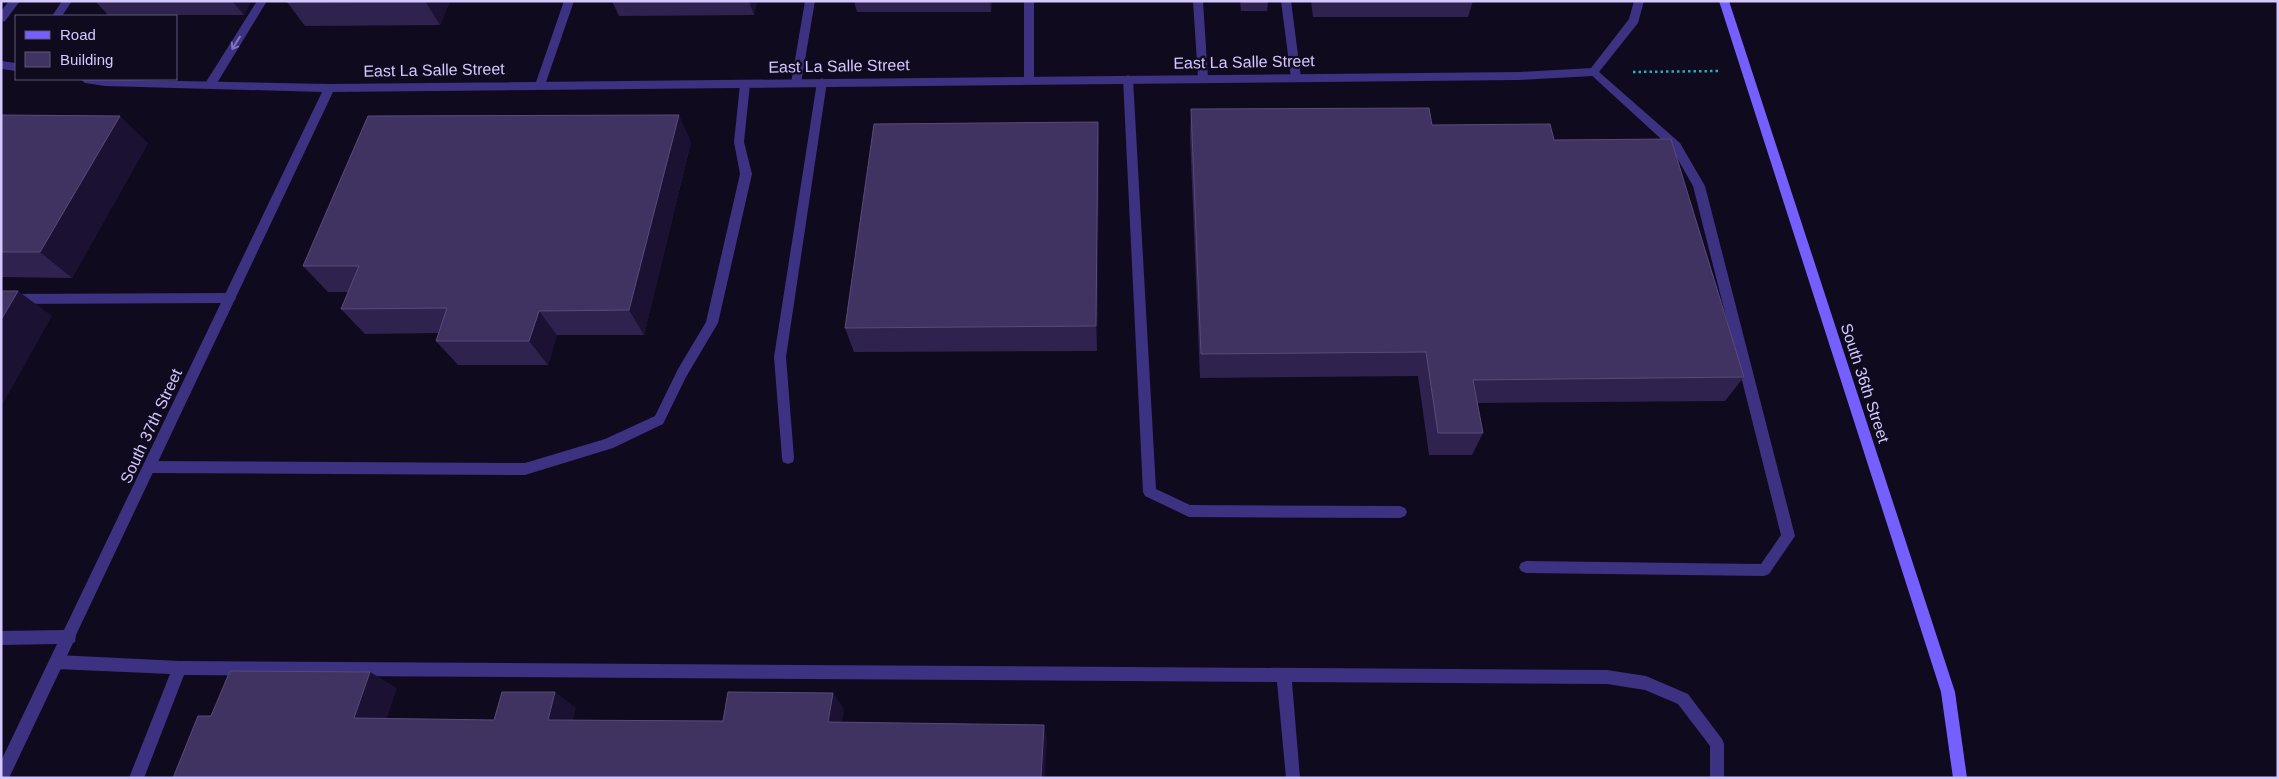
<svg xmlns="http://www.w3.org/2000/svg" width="2279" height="779" font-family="Arial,sans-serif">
	<rect width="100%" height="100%" fill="#100a1f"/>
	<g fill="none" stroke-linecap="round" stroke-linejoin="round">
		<!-- path -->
		<path stroke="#22b0b8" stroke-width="2.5" stroke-dasharray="2.5 3" stroke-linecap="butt" d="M1633,72L1719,71"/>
		<!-- lane -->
		<path fill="#3d3182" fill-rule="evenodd" d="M9,1H20L5,21L1,22V11Z
			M62,1H72L62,16H52Z
			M257,1H267L214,88H206V82Z
			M564,1H574L545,85L540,89L535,85Z
			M805,1H815L801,83L796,87L791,83Z
			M1024,1H1034V80L1029,84L1024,80Z
			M1193,1H1203L1208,78L1203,82L1198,78Z
			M1281,1H1291L1301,78L1296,82L1291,78Z
			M1634,1H1644L1638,23L1599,72L1680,143L1705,186L1795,536L1769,574L1764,576L1526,573L1521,571L1519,567L1521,563L1526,561L1761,564L1781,535L1693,186L1672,149L1588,72L1629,19Z
			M1128,75L1133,79L1156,489L1190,505L1400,506L1405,508L1407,512L1405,516L1400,518L1189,517L1145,496L1143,492L1123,79Z
			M822,78L827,82L786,357L794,458L793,462L788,464L783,462L782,458L774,357L817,82Z
			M745,80L750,84L744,142L752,174L718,323L686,377L663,424L613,448L525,475L150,473L145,471L144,467L145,463L150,461L525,463L605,439L655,416L678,369L706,322L740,174L734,142L740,84Z
			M230,293L234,295L236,298L234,301L230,303L1,304V294Z
			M57,655L180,661L1607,670L1646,676L1688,694L1722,739L1724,744V778H1710V746L1678,704L1645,690L1607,684L1292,682L1300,778H1286L1277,682L184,675L144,778H129L170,674L57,669L52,667L50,662L52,657Z"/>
		<!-- street -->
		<path fill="#3d3182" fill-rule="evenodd" d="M1,61L16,63V71L1,69Z
			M1593,68L1598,72L1593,76L1519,80L333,92L76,635L75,642L73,643L9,778H1V761L57,644L1,645V631L64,630L322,92L105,86L85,83L80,79L329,84L1519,72Z"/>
		<!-- secondary -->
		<path fill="#755fff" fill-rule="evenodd" d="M1719,1H1729L1955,692L1967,778H1953L1941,692Z"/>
	</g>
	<!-- wall -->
	<path fill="#2f224e" d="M95,1H251L244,15H108Z
		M450,1L440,25L305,26L287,2Z
		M612,1H757L754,15L619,16Z
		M854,1H992L991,12H857Z
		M1240,1H1268L1267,11H1241Z
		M1311,1H1473L1468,17H1313Z
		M1191,109L1432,125L1554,140L1744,377L1725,401L1477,403L1483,433L1472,455H1429L1418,376L1200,378L1190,137Z
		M1,115L148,143L72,278L1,277Z
		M1098,122L1099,149L1097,351L854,352L845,328Z
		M691,142L644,335H557L548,365H458L436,341L439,333L365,334L341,309L348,292H328L303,266Z"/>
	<!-- shaded-wall -->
	<path fill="#1b1133" d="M232,1H251L244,15Z
		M425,1H450L440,25Z
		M749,1H757L754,15Z
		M990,1H992L991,12Z
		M679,115L691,142L644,335L629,310Z
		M120,116L148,143L72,278L40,252Z
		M1098,122L1099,149L1097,351L1096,326Z
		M18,291L52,316L1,407V320Z
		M539,311L557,335L548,365L529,341Z
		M370,672L397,688L382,733L354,718Z
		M555,692L576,708L569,735L548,720Z
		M833,693L844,709L840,737L828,722Z
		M1044,725L1047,739L1045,778H1041Z"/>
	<!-- building -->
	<path fill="#413361" stroke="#584b7a" d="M287,1H423L287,2Z
		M1241,1H1268V2H1241Z
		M1429,108L1432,125L1550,124L1554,140L1671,139L1744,377L1473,380L1483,433H1438L1426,352L1201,354L1191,109Z
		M1,115L120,116L40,252H1Z
		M679,115L629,310L539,311L529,341H436L447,308L341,309L359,266H303L368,116Z
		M1098,122L1096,326L845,328L874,124Z
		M1,291H18L1,320Z
		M230,671L370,672L354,718L494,720L502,692H555L548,720L723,721L728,692L833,693L828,722L1044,725L1041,778H173L198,716H211Z"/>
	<!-- one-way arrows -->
	<defs><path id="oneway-shaft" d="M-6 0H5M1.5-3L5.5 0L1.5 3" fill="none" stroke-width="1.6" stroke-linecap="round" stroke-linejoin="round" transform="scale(1.25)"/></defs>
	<use stroke="#8175ba" href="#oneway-shaft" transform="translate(236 43) rotate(122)"/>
	<g text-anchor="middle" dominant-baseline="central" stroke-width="4.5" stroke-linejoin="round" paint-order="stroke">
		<!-- street labels -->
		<g font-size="16" fill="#d4c8ff" stroke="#100a1f">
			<text transform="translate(1244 62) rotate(-1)">East La Salle Street</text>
			<text transform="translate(839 66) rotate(-1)">East La Salle Street</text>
			<text transform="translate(434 70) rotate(-1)">East La Salle Street</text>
			<text transform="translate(1865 383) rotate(72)">South 36th Street</text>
			<text transform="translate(151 426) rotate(-65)">South 37th Street</text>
		</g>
	</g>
	<!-- border -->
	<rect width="2279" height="779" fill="none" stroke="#d4c8ff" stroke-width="5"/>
	<!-- legend -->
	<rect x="15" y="15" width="162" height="65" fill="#100a1f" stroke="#5e5679"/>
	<rect x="25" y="31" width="25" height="8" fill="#755fff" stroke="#5e5679"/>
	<text x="60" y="40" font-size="15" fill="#d4c8ff">Road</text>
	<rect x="25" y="52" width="25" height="15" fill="#413361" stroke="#5e5679"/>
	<text x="60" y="65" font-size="15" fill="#d4c8ff">Building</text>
</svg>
